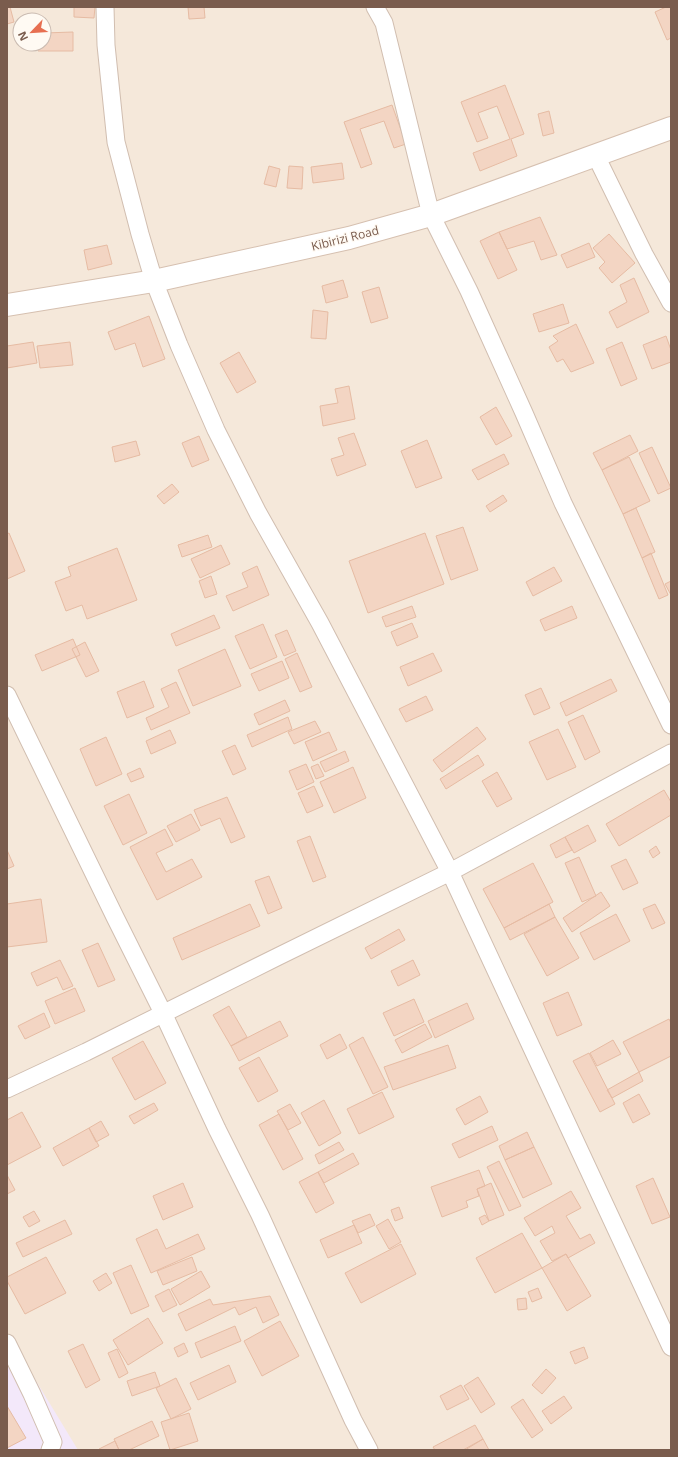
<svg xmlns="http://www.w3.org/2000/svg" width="678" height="1457" font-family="'Open Sans',sans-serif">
	<rect width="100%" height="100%" fill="#fdf6ec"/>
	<!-- residential -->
	<path fill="#f5e8da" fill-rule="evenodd" d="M7,7H671V1450H7ZM20,20H44V44H20Z"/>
	<!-- education -->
	<path fill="#f3e8fa" d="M7,1333L78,1450H7Z"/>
	<!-- building -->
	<path fill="#f3d5c3" stroke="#e6bba3" d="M7,7H10L14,22L7,24Z
		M74,7H95L94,18L74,17Z
		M188,7H204L205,18L189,19Z
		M666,7H671V38L667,40L655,12Z
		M73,32V51H38V44H44V33Z
		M505,85L524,134L511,139L517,156L480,171L473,153L510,139L497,106L478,113L488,138L477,142L461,102Z
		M392,105L406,144L394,148L384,121L360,129L372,164L361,168L344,122Z
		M549,111L554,133L543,136L538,114Z
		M342,163L344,179L313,183L311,167Z
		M269,166L280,169L276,187L264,184Z
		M289,166L303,167L302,189L287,188Z
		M540,217L557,255L541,260L534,241L507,249L499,232Z
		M499,232L517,270L498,279L480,241Z
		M609,234L635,263L612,283L599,268L605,262L593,248Z
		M589,243L595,257L567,268L561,255Z
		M107,245L112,264L88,270L84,250Z
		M634,278L649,312L617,328L609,312L627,302L620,285Z
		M343,280L348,297L326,303L322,286Z
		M379,287L388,318L371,323L362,292Z
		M563,304L569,323L539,332L533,314Z
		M313,310L328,312L326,339L311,338Z
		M149,316L165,359L143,367L135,343L115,350L108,332Z
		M576,324L594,363L571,372L563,359L557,362L549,347L558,341L553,336Z
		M666,336L671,350V362L652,369L643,345Z
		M33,342L37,363L7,368V346Z
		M70,342L73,365L40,368L37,346Z
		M622,342L637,379L621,386L606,349Z
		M239,352L256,382L237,393L220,363Z
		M349,386L355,419L323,426L320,406L338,403L335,389Z
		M496,407L512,436L496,445L480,417Z
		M354,433L366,465L337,476L331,459L344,455L338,438Z
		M630,435L638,451L602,470L593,453Z
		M199,436L209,460L192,467L182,443Z
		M427,440L442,478L416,488L401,451Z
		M136,441L140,455L115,462L112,447Z
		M652,447L671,488L658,494L639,453Z
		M504,454L509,464L478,480L472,470Z
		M629,457L650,501L623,514L602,470Z
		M172,484L179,492L164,504L157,496Z
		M503,495L507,501L490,512L486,506Z
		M636,508L655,552L642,558L623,514Z
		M463,527L478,570L451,580L436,536Z
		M9,533L25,571L7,579V534Z
		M425,533L444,584L368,613L349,561Z
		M208,535L212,547L182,557L178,545Z
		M221,545L230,564L200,578L191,559Z
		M117,548L137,600L87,619L82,605L66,611L55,582L71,576L68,567Z
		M651,553L668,595L659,599L642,558Z
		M257,566L269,595L233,611L226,596L248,587L242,573Z
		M554,567L562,581L533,596L526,582Z
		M211,576L217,594L205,598L199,581Z
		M671,581V595L665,584Z
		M412,606L416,617L386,627L382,617Z
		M572,606L577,618L545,631L540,620Z
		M214,615L220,628L176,646L171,634Z
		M412,623L418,637L397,646L391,632Z
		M263,624L277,657L250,669L235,636Z
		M287,630L296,651L284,656L275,635Z
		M73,639L80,655L42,671L35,655Z
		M85,642L99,671L86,677L72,649Z
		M225,649L241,686L193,706L178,670Z
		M297,653L312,687L300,692L285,659Z
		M433,653L442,671L408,686L400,667Z
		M282,661L289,678L259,691L251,674Z
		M611,679L617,691L566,716L560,703Z
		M144,681L154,707L127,718L117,692Z
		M176,682L190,713L151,730L146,718L169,707L161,689Z
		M541,688L550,708L534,715L525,695Z
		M426,696L433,710L406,722L399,709Z
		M285,700L290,711L259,725L254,714Z
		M583,715L600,752L585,760L568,722Z
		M288,717L292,729L252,747L247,735Z
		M315,721L321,732L294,744L288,732Z
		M477,727L486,739L442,772L433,760Z
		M558,729L576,767L547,780L529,742Z
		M170,730L176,743L151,754L146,741Z
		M329,732L337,750L313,761L305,742Z
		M106,737L122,774L96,786L80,749Z
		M235,745L246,769L233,775L222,751Z
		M345,751L349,761L325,772L320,762Z
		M478,755L484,765L446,789L440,779Z
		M306,764L314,782L297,790L289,771Z
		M318,764L324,776L316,779L311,767Z
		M353,767L366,798L334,813L320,782Z
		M140,768L144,777L131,782L127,774Z
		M497,772L512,799L497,807L482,781Z
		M314,786L323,806L307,813L298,793Z
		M664,790L671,802V815L619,846L606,824Z
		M129,794L147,833L123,845L104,806Z
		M227,797L245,837L231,843L220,818L201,826L194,810Z
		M191,814L200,830L176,842L167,826Z
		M588,825L596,841L574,853L565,837Z
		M165,829L173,845L156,853L166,872L192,859L202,877L157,900L130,847Z
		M310,836L326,877L313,882L297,841Z
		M565,837L572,850L556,858L550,845Z
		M656,846L660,853L653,858L649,851Z
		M7,850L14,866L7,869Z
		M579,857L596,896L582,902L565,863Z
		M626,859L638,883L623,890L611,866Z
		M533,863L553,902L504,928L483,889Z
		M269,876L282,908L268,914L255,881Z
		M601,892L610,906L572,932L563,918Z
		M41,899L47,942L7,947V904Z
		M250,904L260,926L182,960L173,938Z
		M549,904L555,917L510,940L504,928Z
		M655,904L665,923L652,929L643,909Z
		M616,914L630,941L594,960L580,933Z
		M555,917L579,958L547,976L524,934Z
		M399,929L405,940L371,959L365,948Z
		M98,943L115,980L98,987L82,950Z
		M60,960L73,986L63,990L57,977L37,986L31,973Z
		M413,960L420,975L398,986L391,971Z
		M75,988L85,1011L55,1024L45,1001Z
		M568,992L582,1025L557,1036L543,1003Z
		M414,999L424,1022L394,1036L383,1013Z
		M467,1003L474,1019L435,1038L428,1021Z
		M229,1006L247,1037L231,1046L213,1015Z
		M44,1013L50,1027L25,1039L18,1026Z
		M669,1019L671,1023V1056L639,1072L623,1042Z
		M280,1021L288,1036L239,1061L231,1046Z
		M425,1024L432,1037L402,1053L395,1040Z
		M340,1034L347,1048L327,1059L320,1045Z
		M363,1037L388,1087L373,1094L349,1045Z
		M613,1040L621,1054L597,1066L590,1053Z
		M143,1041L166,1083L135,1100L112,1058Z
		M448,1045L456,1068L393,1090L384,1067Z
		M589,1053L615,1104L600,1112L573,1061Z
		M259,1057L278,1091L258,1102L239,1068Z
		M639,1072L643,1081L612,1098L607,1090Z
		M382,1092L394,1117L359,1134L347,1109Z
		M639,1094L650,1114L633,1123L623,1103Z
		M480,1096L488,1112L465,1125L456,1109Z
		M324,1100L341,1133L319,1146L301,1113Z
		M154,1103L158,1110L134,1124L129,1116Z
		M290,1104L301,1123L288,1130L277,1111Z
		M22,1112L41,1147L7,1165V1120Z
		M279,1114L303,1159L283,1170L259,1125Z
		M101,1121L109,1135L96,1142L89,1128Z
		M492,1126L498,1140L459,1158L452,1144Z
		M89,1128L99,1146L63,1166L53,1148Z
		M527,1132L534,1147L505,1160L499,1146Z
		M339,1142L344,1150L319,1164L315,1155Z
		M534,1147L552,1184L523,1198L505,1160Z
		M353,1153L359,1164L324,1183L318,1172Z
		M499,1161L521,1206L509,1211L487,1167Z
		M479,1170L485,1186L477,1189L479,1196L466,1201L468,1207L442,1217L431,1187Z
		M318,1172L334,1203L316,1213L299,1182Z
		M7,1175L15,1190L7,1194Z
		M653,1178L670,1217L652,1224L636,1186Z
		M183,1183L193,1207L163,1220L153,1196Z
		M491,1183L504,1215L489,1221L477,1189Z
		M571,1191L581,1208L566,1216L580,1239L590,1234L595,1243L568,1258L566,1254L552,1261L540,1241L555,1233L552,1226L535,1236L524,1218Z
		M399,1207L403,1218L395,1221L391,1210Z
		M34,1211L40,1221L29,1227L23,1217Z
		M370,1214L375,1225L358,1233L352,1221Z
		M485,1215L489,1221L482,1225L479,1218Z
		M388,1219L401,1242L389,1249L376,1226Z
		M65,1220L72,1234L23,1257L16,1243Z
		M354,1225L362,1243L328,1258L320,1240Z
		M157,1229L166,1249L198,1234L205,1249L151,1273L136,1239Z
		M522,1233L542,1268L495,1293L476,1258Z
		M401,1244L416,1274L361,1303L345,1273Z
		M566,1254L591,1296L567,1311L542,1268Z
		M46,1257L66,1293L25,1314L7,1281V1277Z
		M192,1257L197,1271L163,1285L157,1271Z
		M131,1265L149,1306L131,1314L113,1273Z
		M201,1271L210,1287L180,1305L171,1289Z
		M106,1273L112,1283L99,1291L93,1281Z
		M538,1288L542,1298L532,1302L528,1292Z
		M169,1289L177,1305L163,1312L155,1296Z
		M270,1296L279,1315L263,1323L256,1307L239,1315L235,1307L186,1331L178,1314L210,1299L213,1305Z
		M526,1298L527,1309L518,1310L517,1299Z
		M148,1318L163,1343L128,1365L113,1340Z
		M280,1321L299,1356L262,1376L244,1341Z
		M235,1326L241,1341L201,1358L195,1343Z
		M184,1343L188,1352L178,1357L174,1348Z
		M83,1344L100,1380L86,1388L68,1351Z
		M584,1347L588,1358L575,1364L570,1352Z
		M117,1349L128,1373L119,1378L108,1353Z
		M229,1365L236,1382L198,1400L190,1383Z
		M546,1369L556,1378L542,1394L532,1385Z
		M155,1372L160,1386L132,1396L127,1381Z
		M478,1377L495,1404L481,1413L464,1386Z
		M176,1378L191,1409L171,1419L156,1388Z
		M461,1385L469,1399L447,1410L440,1396Z
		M564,1396L572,1408L551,1424L542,1411Z
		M523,1399L543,1430L532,1438L511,1407Z
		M7,1406L26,1438L7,1448Z
		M189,1413L198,1441L170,1450L161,1422Z
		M152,1421L159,1436L129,1450H119L114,1439Z
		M475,1425L483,1439L463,1450H435L433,1447Z
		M483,1439L489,1450H465Z
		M115,1441L119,1450H100L99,1449Z"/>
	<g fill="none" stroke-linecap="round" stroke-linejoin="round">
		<defs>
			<path id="street" d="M105,7L106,45L116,142L140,234L154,281L179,345L216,430L258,513L320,623L450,872L671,1347
				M375,7L384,23L431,215L469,291L524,413L563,503L671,725
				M596,156L644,254L671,303
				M7,695L115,917L163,1013L217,1129L260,1215L353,1420L369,1450
				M7,1089L86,1052L277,957L450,872L671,753
				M7,1343L32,1394L53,1442L50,1450"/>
			<path id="secondary" d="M7,305L154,281L349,238L431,215L671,128"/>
		</defs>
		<!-- street casing -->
		<use href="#street" stroke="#d1beb0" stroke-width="19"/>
		<!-- secondary casing -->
		<use href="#secondary" stroke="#d6c0b0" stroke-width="24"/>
		<!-- street -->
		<use href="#street" stroke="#fff" stroke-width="17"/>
		<!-- secondary -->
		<use href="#secondary" stroke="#fff" stroke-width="22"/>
	</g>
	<g text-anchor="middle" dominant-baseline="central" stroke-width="3" stroke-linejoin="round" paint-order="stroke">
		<!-- street labels -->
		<g font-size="12" fill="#7a5c4d" stroke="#fffaf3">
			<text transform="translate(345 238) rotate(-14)">Kibirizi Road</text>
		</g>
	</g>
	<!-- border -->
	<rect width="678" height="1457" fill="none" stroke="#7a5c4d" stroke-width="16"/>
	<!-- north arrow -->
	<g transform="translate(32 32) rotate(245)"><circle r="19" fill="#fffaf3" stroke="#cabbb1"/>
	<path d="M0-3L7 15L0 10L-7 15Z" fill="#e76f51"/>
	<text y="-6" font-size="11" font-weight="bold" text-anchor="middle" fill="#7a5c4d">N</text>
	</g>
</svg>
